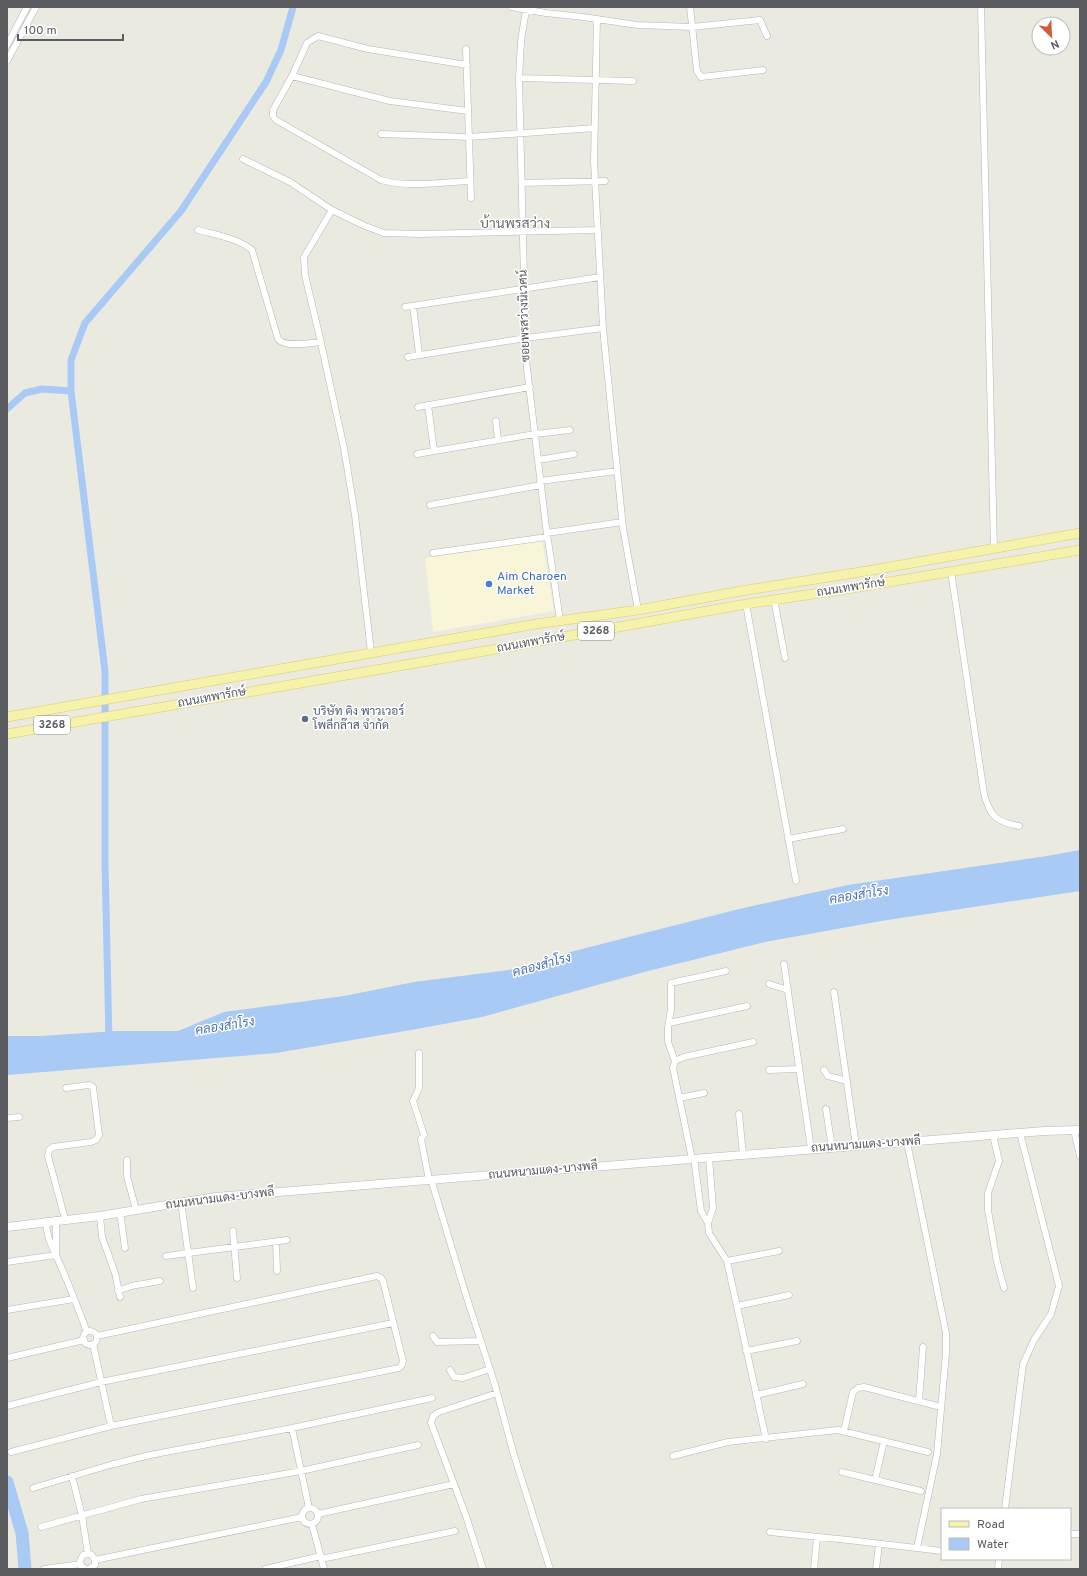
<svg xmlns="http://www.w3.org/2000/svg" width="1087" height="1576" font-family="Overpass,Sarabun,sans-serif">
	<rect width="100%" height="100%" fill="#ebeae1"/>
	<!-- commercial -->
	<path fill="#f9f5d8" d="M542,539L554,611L433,632L425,558Z"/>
	<!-- water -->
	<path fill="#a8caf4" d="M1080,850V891L881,921L765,942L648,971L482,1017L411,1030L276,1053L7,1075V1036H41L116,1031H178L224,1012L344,996L414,982L509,970L574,951L739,909L848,885L1047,856Z"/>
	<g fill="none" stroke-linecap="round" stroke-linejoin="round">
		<!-- canal -->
		<path stroke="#a8caf4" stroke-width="7" d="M7,409L25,393L42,389L71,391
			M109,1040L105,863V671L71,391V360L85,323L181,211L266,82L281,50L293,7"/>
		<!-- river -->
		<path stroke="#a8caf4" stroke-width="13" d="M7,1482L22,1533L25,1569"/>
		<defs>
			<path id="minor" d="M511,7L546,13L583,17L637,25L692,27L760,20L767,36
				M690,7L697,71L701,77L763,70
				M981,7L994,549
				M526,10L521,41L519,78L526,360L546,527L560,620
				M597,19L594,161L603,328L623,528L638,610
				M7,45L27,7
				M466,49L471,198
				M7,61L36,7
				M467,65L368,49L318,36L307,43L292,76L273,110V116L276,120L381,180C409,188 441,182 470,181
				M292,76L390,101L468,111
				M519,78L633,81
				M381,134L469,137L595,128
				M243,159L290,182L332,210L365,226L384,233L420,234L598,230
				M522,183L605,181
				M332,210L304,257L305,275L319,334L344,448L355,515L371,652
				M198,230C216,235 237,238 252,250L278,339C285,348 310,343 320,342
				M413,306L419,354
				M405,307L600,277
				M408,357L526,338L603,328
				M428,405L434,451
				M418,407L530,387
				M496,421L498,440
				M417,454L535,434L570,430
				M538,460L574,454
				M540,481L617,471
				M430,505L541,485
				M547,533L622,522
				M433,553L547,537
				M951,571L984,794C990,816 996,822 1019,826
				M774,599L785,658
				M746,604L796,881
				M788,839L843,829
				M784,964L811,1149
				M769,984L788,990
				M834,992L856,1146
				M669,1023L747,1006
				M419,1053V1088L413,1101L424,1135L421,1139L429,1180
				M675,1061L668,1042V1027L671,1009V983L726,971
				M769,1070L799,1069
				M824,1070L828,1076L847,1081
				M679,1098L704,1093
				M826,1109L832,1148
				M739,1114L743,1155
				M7,1118L19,1117
				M1074,1130L1080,1156
				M993,1135L999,1161L988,1193V1210L997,1262L1004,1288
				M907,1142L946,1333V1353L937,1454L917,1548
				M694,1158L701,1211L708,1223L709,1233L727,1261L766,1439
				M692,1159L673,1068L675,1061L684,1057L753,1042
				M127,1160V1176L136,1210
				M431,1179L465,1292L495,1385L514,1455L550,1569
				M181,1202L193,1288
				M120,1212L125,1248
				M100,1216L102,1237L115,1273L120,1297
				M65,1219L48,1156L49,1150L53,1147L91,1142L96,1140L99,1135L93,1087L89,1085L66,1088
				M56,1220V1253
				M46,1221C46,1237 53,1248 59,1262C69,1285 78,1308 87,1332
				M708,1223L713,1208L709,1157
				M233,1231L237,1278
				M276,1242L277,1271
				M166,1256L287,1240
				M727,1261L779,1251
				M7,1262L56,1255
				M118,1291L131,1286L160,1281
				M737,1306L789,1295
				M7,1310L74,1299
				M83 1338a7 7 0 1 1 14 0a7 7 0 1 1-14 0Z
				M433,1336L437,1342L481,1341
				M93,1344L111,1426
				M746,1351L797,1341
				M7,1358L84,1340
				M450,1370L454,1377L463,1378L490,1369
				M756,1395L803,1384
				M919,1401L923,1347
				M7,1406L101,1382L393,1323
				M292,1428L309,1508
				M844,1431L853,1392L858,1388L864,1387L937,1406
				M11,1452L111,1426L399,1368L402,1365L403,1361L383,1281L381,1278L377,1276L97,1336
				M673,1456L728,1442L838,1430L928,1452
				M842,1472L921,1491
				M72,1476L82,1516L88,1554
				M875,1480L884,1441
				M33,1488L110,1465L150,1455L292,1428L432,1398
				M302 1516a8 8 0 1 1 16 0a8 8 0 1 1-16 0Z
				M1005,1509L1023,1364L1034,1340L1051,1314L1059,1286L1020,1133
				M318,1514L454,1484
				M312,1524L324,1569
				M41,1527L141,1499L301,1471L418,1445
				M770,1532L848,1540L942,1551
				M1071,1534H1080
				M321,1559L455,1531
				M95,1560L302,1517
				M44,1569L81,1564
				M86,1569L81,1566L80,1561L83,1555L88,1554L92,1555L95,1560V1565L89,1569
				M265,1569L321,1556
				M483,1569L466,1516L431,1423L433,1416L439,1412L497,1393
				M814,1569L817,1537
				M876,1569L879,1544
				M998,1569L999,1559"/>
			<path id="secondary" d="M7,1227L100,1216L215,1197L1044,1131L1080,1130"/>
			<path id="primary" d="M7,717L536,624L638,610L741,591L873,570L1080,533
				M7,734L485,651L746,604L853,588L1080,550"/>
		</defs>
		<!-- minor casing -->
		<use href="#minor" stroke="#b4b6ba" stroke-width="7"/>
		<!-- secondary casing -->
		<use href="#secondary" stroke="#b5b7bc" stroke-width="9"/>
		<!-- primary casing -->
		<use href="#primary" stroke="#e0cc65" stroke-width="10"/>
		<!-- minor -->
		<use href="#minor" stroke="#fff" stroke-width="6"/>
		<!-- secondary -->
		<use href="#secondary" stroke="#fff" stroke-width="8"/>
		<!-- primary -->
		<use href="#primary" stroke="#f5f2ac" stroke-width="9"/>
	</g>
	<!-- markers -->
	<circle fill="#3f7fe0" stroke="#fff" stroke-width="1.5" cx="489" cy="584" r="4"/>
	<circle fill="#5c6f8a" stroke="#fff" stroke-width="1.5" cx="305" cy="719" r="4"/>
	<g text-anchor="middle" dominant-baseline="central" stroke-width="3" stroke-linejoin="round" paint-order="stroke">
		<!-- shield labels -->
		<g fill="#fff" stroke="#8c8d90" stroke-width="1">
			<rect x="578" y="622" width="36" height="18" rx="3"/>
			<rect x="34" y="716" width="36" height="18" rx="3"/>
		</g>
		<g font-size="11" font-weight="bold" fill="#5a5c60">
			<text x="596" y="631">3268</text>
			<text x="52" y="725">3268</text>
		</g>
		<!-- street labels -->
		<g font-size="12" fill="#5a5c60" stroke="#fff">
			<text transform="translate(525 316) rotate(-92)">ซอยพรสว่างนิเวศน์</text>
			<text transform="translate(851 588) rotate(-9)">ถนนเทพารักษ์</text>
			<text transform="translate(531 643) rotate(-10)">ถนนเทพารักษ์</text>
			<text transform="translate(212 698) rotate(-10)">ถนนเทพารักษ์</text>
			<text transform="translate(866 1145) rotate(-4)">ถนนหนามแดง-บางพลี</text>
			<text transform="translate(543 1171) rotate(-5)">ถนนหนามแดง-บางพลี</text>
			<text transform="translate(220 1199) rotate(-7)">ถนนหนามแดง-บางพลี</text>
		</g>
		<!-- shop labels -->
		<g font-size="12" fill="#366cbe" stroke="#fff" text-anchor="start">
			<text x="497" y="577">Aim Charoen<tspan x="497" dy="14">Market</tspan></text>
		</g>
		<!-- service labels -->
		<g font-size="12" fill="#4e5e75" stroke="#fff" text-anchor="start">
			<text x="313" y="712">บริษัท คิง พาวเวอร์<tspan x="313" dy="14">โพลีกล๊าส จำกัด</tspan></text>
		</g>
		<!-- water labels -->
		<g font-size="13" font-style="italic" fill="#4f74b4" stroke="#fff">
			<text transform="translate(859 896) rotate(-9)">คลองสำโรง</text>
			<text transform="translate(542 966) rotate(-15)">คลองสำโรง</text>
			<text transform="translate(225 1027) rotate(-9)">คลองสำโรง</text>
		</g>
		<!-- quarter labels -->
		<g font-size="14" fill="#6b6e72" stroke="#fff">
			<text x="515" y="224">บ้านพรสว่าง</text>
		</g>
	</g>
	<!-- border -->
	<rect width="1087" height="1576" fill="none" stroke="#5a5c60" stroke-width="16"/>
	<!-- legend -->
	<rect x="941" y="1508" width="130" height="52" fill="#ffffff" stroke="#bdbebf"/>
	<rect x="949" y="1521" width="20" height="6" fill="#f5f2ac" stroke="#bdbebf"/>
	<text x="977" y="1528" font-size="12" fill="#5a5c60">Road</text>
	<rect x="949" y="1538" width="20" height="12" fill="#a8caf4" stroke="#bdbebf"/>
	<text x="977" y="1548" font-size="12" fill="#5a5c60">Water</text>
	<!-- north arrow -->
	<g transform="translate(1051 36) rotate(156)"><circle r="19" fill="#ffffff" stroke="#bdbebf"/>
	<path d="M0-3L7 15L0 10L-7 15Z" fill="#d45b3e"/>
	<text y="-6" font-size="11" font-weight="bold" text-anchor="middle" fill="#5a5c60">N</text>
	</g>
	<!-- scale -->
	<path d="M18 34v6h105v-6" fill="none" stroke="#5a5c60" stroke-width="2"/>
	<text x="24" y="34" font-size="12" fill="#5a5c60" stroke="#ffffff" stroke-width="3" paint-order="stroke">100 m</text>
</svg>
